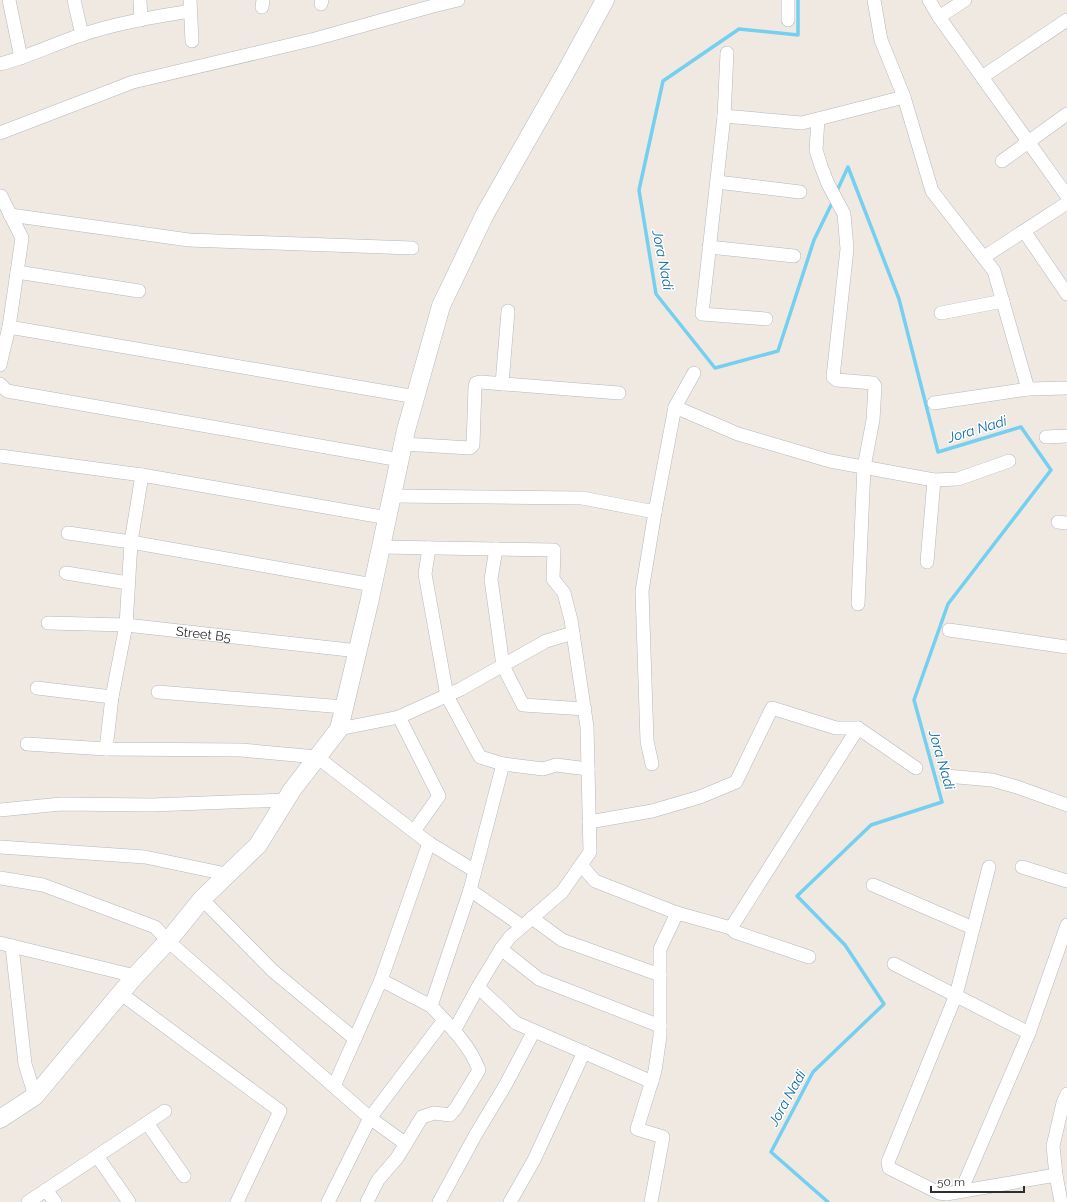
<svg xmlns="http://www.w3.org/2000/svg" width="1067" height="1202" font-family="Raleway,sans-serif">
	<rect width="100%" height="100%" fill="#efe9e1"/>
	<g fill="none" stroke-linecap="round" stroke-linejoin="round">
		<!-- stream -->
		<path stroke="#75cff0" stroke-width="3.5" d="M798,0V35L739,29L663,81L639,190L656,294L715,368L778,351L814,240L833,201
			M828,1202L771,1152L813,1072L884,1004L845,945L797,896L871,825L942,802L914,700L948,604L1051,470L1021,427L938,452L899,299L848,167L836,193"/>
		<defs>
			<g id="street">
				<path d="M9,0L21,58"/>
				<path d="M74,0L82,35"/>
				<path d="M140,0L141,20"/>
				<path d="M190,0L192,41"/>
				<path d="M874,0L881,40L904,97L932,191L994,271L1028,389"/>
				<path d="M929,0L939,17"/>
				<path d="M965,0L939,17L982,77"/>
				<path d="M321,4L322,0"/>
				<path d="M262,7L263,0"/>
				<path d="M788,20V0"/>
				<path d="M1067,20L982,77L1067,196"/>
				<path d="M727,53L724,116L702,314L766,319"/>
				<path d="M0,64C28,57 54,44 81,35C116,23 154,17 190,11"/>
				<path d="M724,116L802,123L904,97"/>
				<path d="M818,119L816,150L821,166L828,184L844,214L847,249L833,377L837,380L873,383L875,386L873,420L864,467L858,604"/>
				<path d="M0,133L133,82L315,39L433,6L458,0"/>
				<path d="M1002,161L1067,114"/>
				<path d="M717,182L800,192"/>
				<path d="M1,196L22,238L9,327L416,397"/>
				<path d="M10,215L189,240L412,248"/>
				<path d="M1024,231L1067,294"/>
				<path d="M709,247L794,256"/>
				<path d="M984,257L1067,203"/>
				<path d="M17,272L139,291"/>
				<path d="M941,313L1003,301"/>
				<path d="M0,365L9,327"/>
				<path d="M0,384L7,391L400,460"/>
				<path d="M502,384L508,311"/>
				<path d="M934,403L1028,389L1067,388"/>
				<path d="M675,407L738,434L830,461L934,480L958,479L1009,461"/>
				<path d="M1046,437L1067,436"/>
				<path d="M403,444L470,448L473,445L475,387L476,383L480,382L619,393"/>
				<path d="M0,456L142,475L388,518"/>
				<path d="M392,496L582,498L655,512L642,591L647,741L652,764"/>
				<path d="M655,512L675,407L694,373"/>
				<path d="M1058,522L1067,523"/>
				<path d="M68,533L131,542L373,585"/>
				<path d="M381,547L554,550L553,579L564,593L571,620L587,727L590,852L562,892L510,937L501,949L478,987L454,1031"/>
				<path d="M429,548L425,574L447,696L480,757L503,764"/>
				<path d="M496,549L491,579L503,666L523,705L585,709"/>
				<path d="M927,562L934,480"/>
				<path d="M66,573L128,583"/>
				<path id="s1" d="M48,623L126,625L358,651"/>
				<path d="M949,630L1067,647"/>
				<path d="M37,688L112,697L106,749L241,750L317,757L429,843"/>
				<path d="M158,692L344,707"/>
				<path d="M112,697L126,625L131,542L142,475"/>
				<path d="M399,717L439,796L414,831"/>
				<path d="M339,729L399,717L461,689L546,641L573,633"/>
				<path d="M27,744L106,749"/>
				<path d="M946,776L992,780L1017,787L1067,805"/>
				<path d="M0,810L61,804L152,805L286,800"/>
				<path d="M589,822L652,811L700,797L736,782L772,708L836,728H858"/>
				<path d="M0,847L145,857L226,874"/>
				<path d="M581,865L595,881L677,913L731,928L735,932L809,957"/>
				<path d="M989,867L956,995L888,1162L889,1168L939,1193L946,1194L1056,1175"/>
				<path d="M1022,867L1067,881"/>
				<path d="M0,878L43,885L155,927L168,941L370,1118L406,1144"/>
				<path d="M873,885L973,928"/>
				<path d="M202,899L273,971L355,1039"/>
				<path d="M532,918L562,940L660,975"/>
				<path d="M522,926L470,890L503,764L543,769L556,765L588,769"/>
				<path d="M731,928L858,728L916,768"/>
				<path d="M0,943L135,976"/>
				<path d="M12,946L25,1064L35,1096"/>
				<path d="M501,949L539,979L660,1026"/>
				<path d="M894,964L1029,1033"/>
				<path d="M478,987L516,1023L652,1082"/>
				<path d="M120,993L280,1111L237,1202"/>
				<path d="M431,1006L381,980L429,843L475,871"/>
				<path d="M334,1086L381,980"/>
				<path d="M147,1123L184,1176"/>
				<path d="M97,1156L129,1202"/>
				<path d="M46,1190L55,1202"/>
				<path d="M961,1191L1029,1033L1067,925"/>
				<path d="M28,1202L165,1111"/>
				<path d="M328,1202L370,1118L444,1020"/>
				<path d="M367,1202L378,1180L397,1158L422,1117L434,1113L450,1115L456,1108L479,1070C470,1045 449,1025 431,1006L470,890"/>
				<path d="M439,1202L476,1134L506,1084L534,1031"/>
				<path d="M510,1202L534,1160L584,1052"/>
				<path d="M651,1202L663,1137L637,1129L655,1071L660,1036V949L677,913"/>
				<path d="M1061,1202L1056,1175L1053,1146L1063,1103L1067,1094"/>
			</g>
			<path id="secondary" d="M0,1119L35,1096L135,976L168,941L202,899L258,845L292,790L339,729L369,603L406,430L441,306L485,214L568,68L605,0"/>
		</defs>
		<!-- street casing -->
		<use href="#street" stroke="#b4b7c1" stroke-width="14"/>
		<!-- secondary casing -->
		<use href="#secondary" stroke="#b4b7c1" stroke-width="19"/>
		<!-- street -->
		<use href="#street" stroke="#fff" stroke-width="13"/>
		<!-- secondary -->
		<use href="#secondary" stroke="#fff" stroke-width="18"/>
	</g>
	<g text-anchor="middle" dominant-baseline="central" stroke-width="3" stroke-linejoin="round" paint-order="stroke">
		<!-- street labels -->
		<g font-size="13" fill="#2e2e2e" stroke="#fff">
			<text stroke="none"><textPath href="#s1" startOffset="156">Street B5</textPath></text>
		</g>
		<!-- water labels -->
		<g font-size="14" font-style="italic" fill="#0d6fa3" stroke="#fff">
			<text transform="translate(663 260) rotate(79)">Jora Nadi</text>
			<text transform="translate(977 429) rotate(-17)">Jora Nadi</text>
			<text transform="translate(942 760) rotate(74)">Jora Nadi</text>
			<text transform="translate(787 1098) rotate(-61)">Jora Nadi</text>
		</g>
	</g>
	<!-- scale -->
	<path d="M931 1186v6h93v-6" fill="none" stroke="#2e2e2e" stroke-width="2"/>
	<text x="937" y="1186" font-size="12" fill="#2e2e2e" stroke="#ffffff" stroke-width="3" paint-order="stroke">50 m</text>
</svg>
